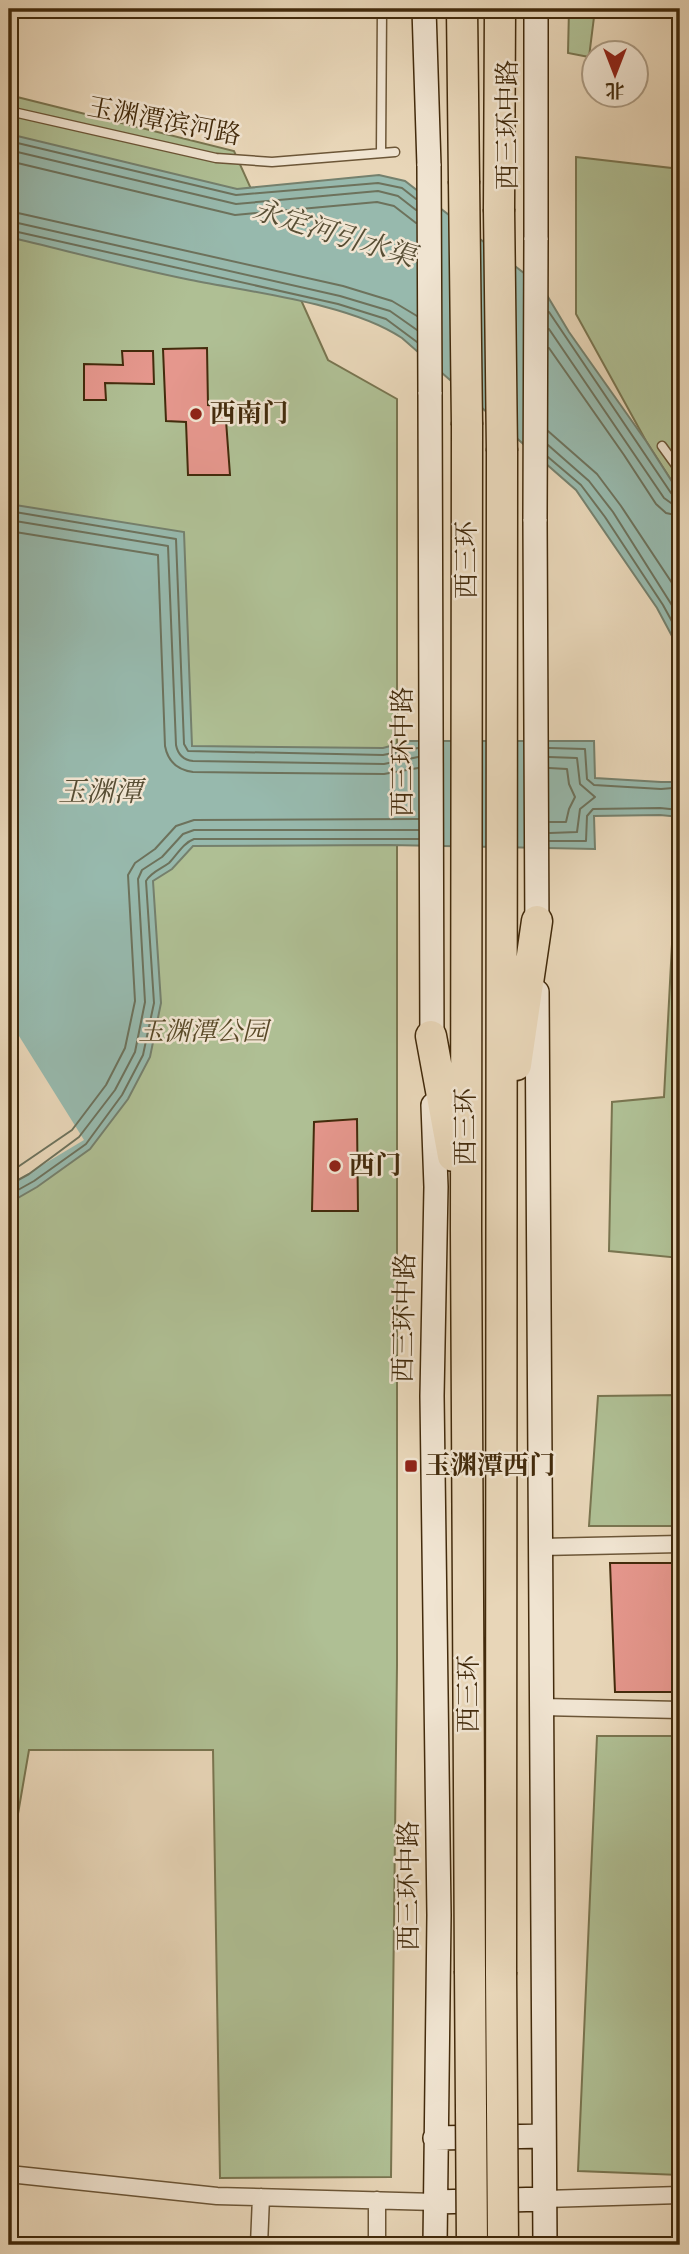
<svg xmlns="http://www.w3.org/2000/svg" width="689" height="2254" font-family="'IM FELL DW Pica','Noto Serif SC',serif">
	<rect width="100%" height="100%" fill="#e8d6b8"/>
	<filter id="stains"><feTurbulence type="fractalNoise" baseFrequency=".00286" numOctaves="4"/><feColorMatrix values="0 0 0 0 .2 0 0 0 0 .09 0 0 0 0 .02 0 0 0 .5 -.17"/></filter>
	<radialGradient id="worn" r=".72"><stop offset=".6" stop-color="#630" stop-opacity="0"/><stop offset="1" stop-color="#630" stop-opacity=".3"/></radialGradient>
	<!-- green -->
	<path fill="#afbf94" stroke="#797550" stroke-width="2" d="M569,9H595L589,57L568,53Z
		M9,95L234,151L328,360L397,399V1665L391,2177L220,2178L213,1750H29L9,1866Z
		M576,157L680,169V494L646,441L576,314Z
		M674,906H680V1258L609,1251L612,1102L664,1097Z
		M680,1395V1526H589L598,1396Z
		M597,1736H680V2175L578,2171Z"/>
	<!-- water -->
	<path fill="#97b9ad" stroke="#75806d" stroke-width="2" d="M9,134L237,189L379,175L405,181L542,287L569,332L646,441L680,494V651L657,608L576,490L402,338C350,303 249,292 186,279C127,267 68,251 9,237Z
		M9,504L184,532L192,746L383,748L409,741H594L595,778L661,782H671L680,776V817L660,815L594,816L595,849L389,845L193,846L172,869L153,881L161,1003L150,1057L128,1099L90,1149L37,1187L9,1203Z"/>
	<!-- pier -->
	<path fill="#e8d6b8" d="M9,1020L84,1140L9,1185Z"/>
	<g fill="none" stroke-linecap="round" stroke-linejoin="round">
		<!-- shore -->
		<path stroke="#6d725c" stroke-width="2" d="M9,141L236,195L378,183L402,188L416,199
			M9,150L236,204L378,191L398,196L416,210
			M9,161L235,215L377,202L394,206L416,223
			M9,211L343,286L392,301L417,316
			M9,221L340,296L390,311L417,330
			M9,230L338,304L386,319L417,342
			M549,312L671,493L680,496
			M549,329L664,498L671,503L680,505
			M549,348L624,455L656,504L666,513L680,516
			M548,431L597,474L621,506L680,595
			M548,445L589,481L613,512L680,618
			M548,457L581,485L605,517L663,605L680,636
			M9,511L176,539L184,744L188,751L383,755L418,748
			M9,520L168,546L176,745C178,755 183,760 193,761L384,764L418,757
			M9,531L158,555L165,746C168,762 177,770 193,772L384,774L418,768
			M549,748L585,749L587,779L594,785L661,789L673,788L680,784
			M549,757L577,758L580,784L595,797L580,809L577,832L550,833
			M549,768L567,769L569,784L575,797L569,809L566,822H550
			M550,841H586L587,816L593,809L660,808L680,810
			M9,1173L72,1130L106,1085L125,1048L135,1001L128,875L135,863L155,849L176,826L194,820L418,819
			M9,1185L29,1174L79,1137L115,1090L135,1052L145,1002L138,879L142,870L162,857L183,834L194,830H418
			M9,1195L34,1181L86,1144L122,1095L143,1055L154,1003L146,881C151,872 161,869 169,863C177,855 183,843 194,839H418"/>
	</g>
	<!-- building -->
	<path fill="#e5978d" stroke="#432b0c" stroke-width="2" d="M207,348L208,405L225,407L230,475H188L186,422L166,421L163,349Z
		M122,351H153L154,384L105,383L106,400H84V364L123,365Z
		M357,1119L358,1211H312L314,1122Z
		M610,1563H680V1692H615Z"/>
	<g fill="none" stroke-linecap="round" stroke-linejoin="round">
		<defs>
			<path id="lane" d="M40,9H89
				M9,111L216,158L272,162L395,152
				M381,153L382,9
				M662,446L680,471"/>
			<path id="street" d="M541,1547L680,1544
				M542,1707L680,1710
				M9,2174L217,2196L435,2202
				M545,2199L680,2195
				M377,2200V2245
				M259,2245L261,2197"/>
			<path id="secondary" d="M424,9L429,166
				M536,9V240
				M430,392L432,1050
				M535,519L537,937
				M537,992L545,2245
				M433,1105L436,1187L432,1396L439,1915L435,2245
				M435,2138L544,2136
				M435,2202L545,2199"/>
			<path id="highway" d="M462,9L464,181
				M499,209L500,9
				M467,425L466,1230L470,1971
				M431,1036L453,1156
				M516,1065L537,921
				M501,1972L502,451"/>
		</defs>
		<!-- lane casing -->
		<use href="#lane" stroke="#6c5637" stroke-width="11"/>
		<!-- street casing -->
		<use href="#street" stroke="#6c5637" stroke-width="19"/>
		<!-- secondary casing -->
		<use href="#secondary" stroke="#432b0c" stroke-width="26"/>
		<!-- highway casing -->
		<use href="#highway" stroke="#432b0c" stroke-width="33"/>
		<!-- lane -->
		<use href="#lane" stroke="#f0e4d1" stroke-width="8"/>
		<!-- street -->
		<use href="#street" stroke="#f0e4d1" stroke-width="16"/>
		<!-- secondary -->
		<use href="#secondary" stroke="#f0e4d1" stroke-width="23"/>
		<!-- highway -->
		<use href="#highway" stroke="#e8d6b8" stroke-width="30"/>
		<defs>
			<path id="secondary-bridge" d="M429,166L430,392
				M535,519L536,240"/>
			<path id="highway-bridge" d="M464,181L467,425
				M499,209L502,451
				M470,1971L472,2245
				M501,1972L503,2245"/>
		</defs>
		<!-- secondary-bridge casing -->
		<use href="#secondary-bridge" stroke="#432b0c" stroke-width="26" stroke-linecap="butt"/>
		<!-- highway-bridge casing -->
		<use href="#highway-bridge" stroke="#432b0c" stroke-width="33" stroke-linecap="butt"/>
		<!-- secondary-bridge -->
		<use href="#secondary-bridge" stroke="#f0e4d1" stroke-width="23"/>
		<!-- highway-bridge -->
		<use href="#highway-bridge" stroke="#e8d6b8" stroke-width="30"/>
	</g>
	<!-- markers -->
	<g fill="#8f2418" stroke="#f0e4d1" stroke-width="2.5">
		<circle cx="196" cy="414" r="7"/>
		<circle cx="335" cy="1166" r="7"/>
		<rect x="404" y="1459" width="14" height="14" rx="3.5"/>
	</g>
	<g text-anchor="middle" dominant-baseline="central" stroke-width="5" stroke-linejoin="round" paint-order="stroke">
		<!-- street labels -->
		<g font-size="26" fill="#432b0c" stroke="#f0e4d1">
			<text transform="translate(164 122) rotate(11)">玉渊潭滨河路</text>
			<text transform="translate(508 125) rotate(-90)">西三环中路</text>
			<text transform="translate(467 560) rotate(-90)">西三环</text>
			<text transform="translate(403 752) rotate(-90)">西三环中路</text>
			<text transform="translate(466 1127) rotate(-90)">西三环</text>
			<text transform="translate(405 1318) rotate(-89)">西三环中路</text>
			<text transform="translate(469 1694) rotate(-90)">西三环</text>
			<text transform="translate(409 1886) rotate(-90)">西三环中路</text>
		</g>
		<!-- poi labels -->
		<g font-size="26" font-weight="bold" fill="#432b0c" stroke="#f0e4d1" text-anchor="start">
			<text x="210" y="414">西南门</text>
			<text x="349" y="1166">西门</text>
			<text x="425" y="1466">玉渊潭西门</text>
		</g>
		<!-- park labels -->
		<g font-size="26" font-style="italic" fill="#594927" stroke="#f0e4d1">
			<text x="203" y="1032">玉渊潭公园</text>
		</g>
		<!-- water labels -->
		<g font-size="28" font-style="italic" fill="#584e34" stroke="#f0e4d1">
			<text transform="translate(334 234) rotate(17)">永定河引水渠</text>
			<text x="100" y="792">玉渊潭</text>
		</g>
	</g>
	<!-- margin -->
	<rect width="689" height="2254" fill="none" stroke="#e8d6b8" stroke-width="35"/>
	<rect x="10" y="10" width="668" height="2233" fill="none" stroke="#432b0c" stroke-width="3.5"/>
	<rect x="18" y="18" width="654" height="2219" fill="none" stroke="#432b0c" stroke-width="2"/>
	<!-- north arrow -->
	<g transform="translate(615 74) rotate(180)"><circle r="33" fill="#f0e4d1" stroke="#ab9a82" stroke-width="2"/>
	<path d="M0-5L12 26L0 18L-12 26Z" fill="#8f2418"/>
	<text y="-10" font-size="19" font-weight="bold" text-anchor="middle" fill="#432b0c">北</text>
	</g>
	<rect width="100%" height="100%" filter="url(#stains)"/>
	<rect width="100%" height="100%" fill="url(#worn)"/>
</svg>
